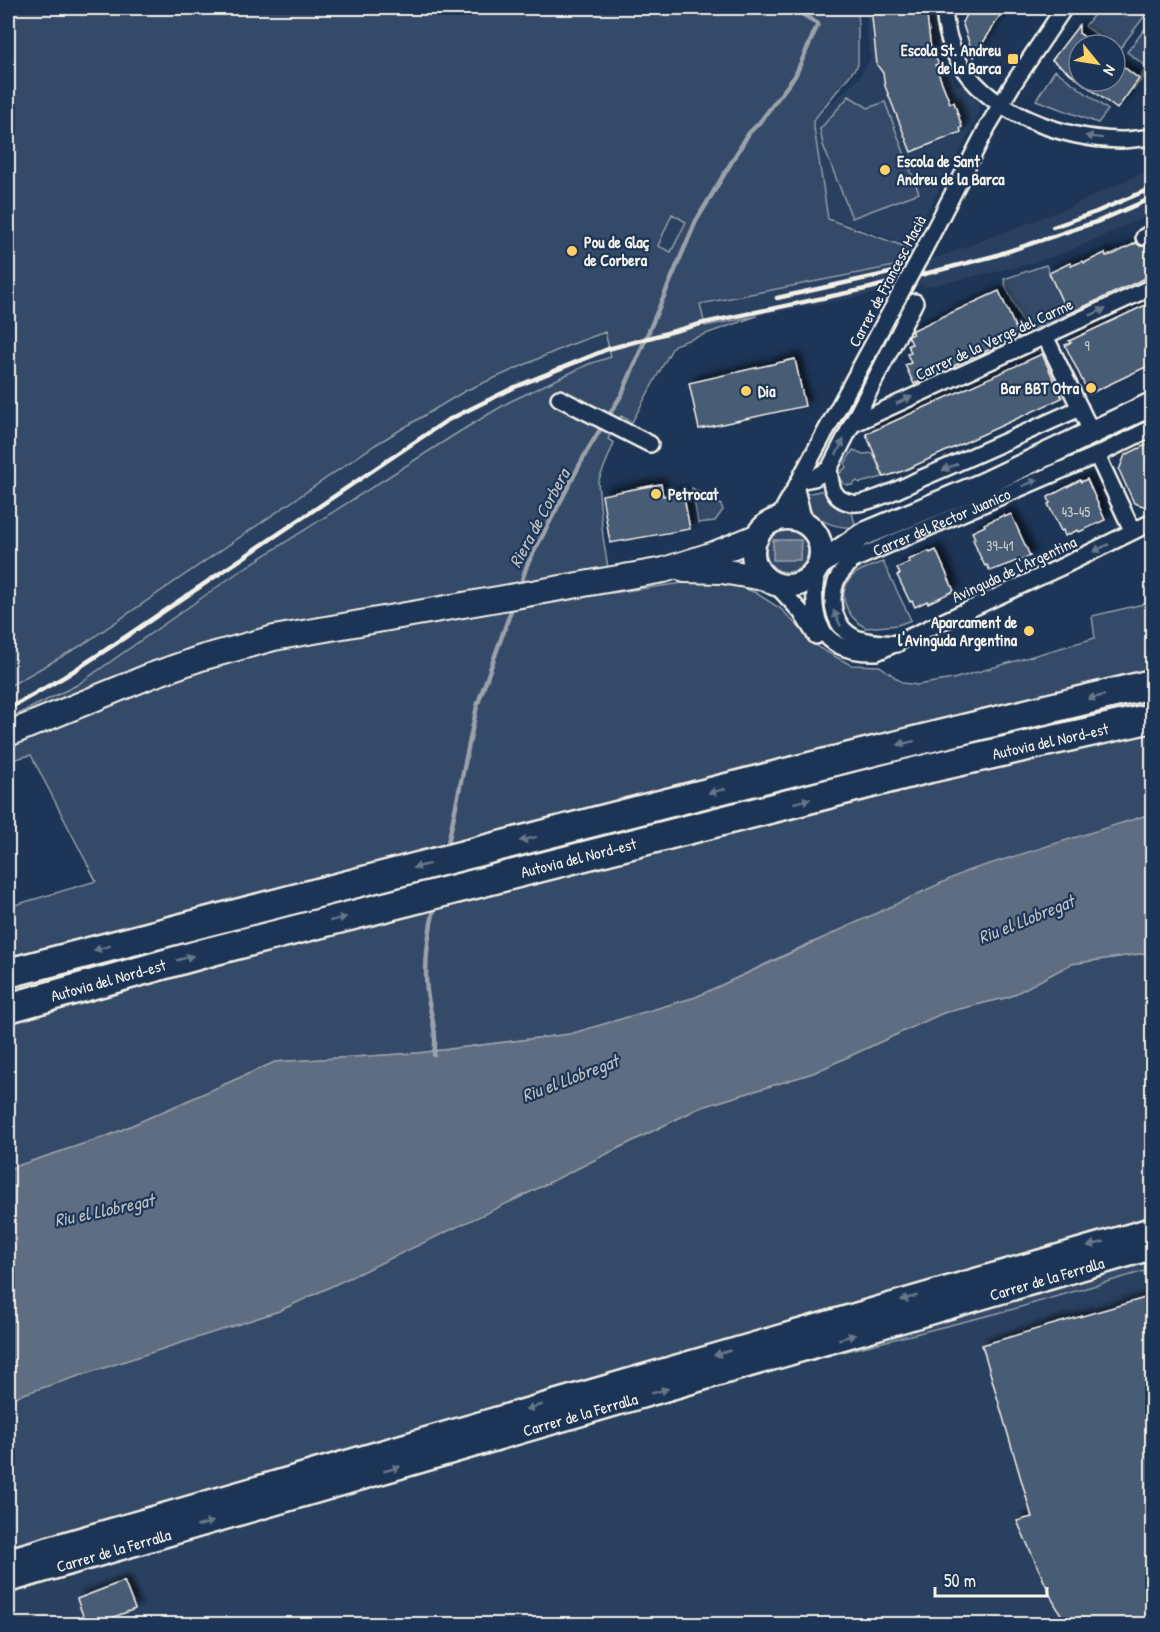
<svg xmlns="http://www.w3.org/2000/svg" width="1160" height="1632" font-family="'Patrick Hand',sans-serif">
	<defs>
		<filter id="shadow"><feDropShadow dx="5.5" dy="-5.5" stdDeviation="3" flood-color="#0009"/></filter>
	</defs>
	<rect width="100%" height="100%" fill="#1d3557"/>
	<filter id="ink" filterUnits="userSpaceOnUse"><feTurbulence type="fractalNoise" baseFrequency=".0167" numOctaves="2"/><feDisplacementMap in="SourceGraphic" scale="12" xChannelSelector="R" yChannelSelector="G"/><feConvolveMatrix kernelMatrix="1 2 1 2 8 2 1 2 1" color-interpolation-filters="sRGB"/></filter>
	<g filter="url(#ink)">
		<!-- built -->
		<path fill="#2a4060" d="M865,8H935L936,41H941L956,86L963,84L977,100L979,107L975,123L909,245L828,217L813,121L859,78L870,59Z
			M1152,168V214L1069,251L1026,265L921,288L924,284L705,326L699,304L939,257L1070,207Z
			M672,214L686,222L672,252L657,246Z
			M606,332L611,357L595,361L509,402L459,432L240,571L77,685L8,719V687L82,645L375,445L465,390L567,346Z
			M1152,1269V1624H8V1590L543,1435L835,1354L1010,1310Z"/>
		<!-- green -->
		<path fill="#354a67" stroke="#949ea8" stroke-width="1.5" fill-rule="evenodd" d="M8,8H858V65L813,121L828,219L903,246L930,259L700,304L705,326L757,316L674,345L632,422L621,416L608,439L614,443L598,482L603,537L612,593L719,578L756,593L781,609L819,648L851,665L880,666L903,683L917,685L953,679L1095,638L1092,616L1152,602V815L1144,816L808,944L696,997L570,1034L418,1053L275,1062L110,1135L8,1169V907L96,881L31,755L8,761V719L77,685L240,571L459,432L509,402L589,364L611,357L605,332L567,346L465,391L375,445L82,645L8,687ZM672,214L686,222L671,252L658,246Z
			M1099,8H1140L1147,13L1118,51L1115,48V45H1111L1085,26Z
			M1148,25L1152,30V66L1134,89H1132L1147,67L1127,52Z
			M1055,70L1108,110L1098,123L1036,100Z
			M849,96L868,108L885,102L919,193L852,218L823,145L820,129Z
			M1046,265L1068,314L1027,332L1006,287L1004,279Z
			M853,450L863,454L873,453L883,477L860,483L857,481L852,485C844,486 840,482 839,474L846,467L845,463Z
			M692,488L721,505L723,510L715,521L698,523Z
			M829,489L850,506L856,527C835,529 805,519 805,494Z
			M766 551a21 21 0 1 1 42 0a21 21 0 1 1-42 0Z
			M883,562L911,620L898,625L866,628C845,616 834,590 856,573C864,568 874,565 883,562Z
			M1152,952V1269L1010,1310L835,1354L543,1435L8,1590V1399L279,1311L518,1198L699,1108L813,1073L943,1013L1009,997L1071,964Z"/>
		<!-- water -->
		<path fill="#5e6d82" stroke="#9aa2ab" stroke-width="1.5" d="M773,540H801L800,560H773Z
			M1152,815V952L1071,964L1009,997L943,1013L813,1073L699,1108L518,1198L279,1311L8,1399V1169L110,1135L275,1062L418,1053L570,1034L696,997L967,871L1144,816Z"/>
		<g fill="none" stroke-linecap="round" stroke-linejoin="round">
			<!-- stream -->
			<path stroke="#9aa2ab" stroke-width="4.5" d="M520,586L527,565L587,451L622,394L696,221L749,133L759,123L795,76L818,24L793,8
				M447,848L477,706L513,605
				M434,1055C438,1030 430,1015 427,991C424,964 429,930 435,904"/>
		</g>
		<!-- building -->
		<path fill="#485b74" stroke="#f4f1e8" stroke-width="1.5" filter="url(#shadow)" d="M871,8H926L931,50L939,64L935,65L950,103L954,102L962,127L960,128L961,132L911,152L885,86L883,73L877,65Z
			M972,8H1005L974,57L962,22Z
			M1079,25V33L1096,45H1079V80L1052,60Z
			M1115,60L1139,79L1117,109L1080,81H1115Z
			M1136,243L1140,246H1148L1152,256V275L1068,314L1049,273L1070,263L1071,266L1083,261L1084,263L1105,253L1106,256L1114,254Z
			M999,291L1019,336L914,384L905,365L911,363L907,354L911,353L908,345L912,344L908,336L913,334L911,331Z
			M1152,302V364L1089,394L1065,345L1071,343L1069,341Z
			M1042,354L1062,398L903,471L884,477L866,434Z
			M795,359L805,406L699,429L689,383Z
			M1152,442V509L1134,503L1119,470L1125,455Z
			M1087,479L1105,520L1079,532L1078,530L1065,536L1063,530L1061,531L1048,504L1050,503L1048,497L1080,480L1081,482Z
			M661,484L663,496L683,492L690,529L610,543L602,495Z
			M1011,514L1030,556L990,571L987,565L985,566L978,552L973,539L975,538L972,532L985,526L984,524L1004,515L1005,517Z
			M936,550L954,591L928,603L927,601L915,607L912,601L910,602L897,575L900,574L897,568L910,562L908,560L929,551L930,553Z
			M1152,1296V1621L1141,1624H1072L1063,1618L1053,1601L1017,1521L1032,1517L982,1345Z
			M124,1581L135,1609L95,1624H86L77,1599Z"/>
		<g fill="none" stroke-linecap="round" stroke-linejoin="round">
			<defs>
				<g id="street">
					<path d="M944,8C945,26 949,44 958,60C987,113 1064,139 1120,140C1131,140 1142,138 1152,137"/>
					<path d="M1144,237L1152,232"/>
					<path d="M919,259L988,126L1013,84L1064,8"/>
					<path d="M1045,336L1092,433"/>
					<path d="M559,398L650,444"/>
					<path d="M851,425L1152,287"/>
					<path d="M1097,455L1132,530"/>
					<path d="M829,469C831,486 832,500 852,503C865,506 906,486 920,479C974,456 1027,432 1080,408"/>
					<path d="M799,481L814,478L829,469L915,302"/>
					<path d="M796,489L804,522"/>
					<path d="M779,518C786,502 796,489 803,473L900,294"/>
					<path d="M817,570C809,619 819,654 877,652L1059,568L1152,522"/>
					<path d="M777,586L801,612L816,636"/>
					<path id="s1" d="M897,644C883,643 869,643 856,638C834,628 829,603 836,582C839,574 846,567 853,560L1097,455L1152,428"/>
				</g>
				<g id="secondary">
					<circle cx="787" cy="552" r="34"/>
					<path d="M820,564L862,535L984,484L1152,404"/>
					<path d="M8,1560L1152,1229"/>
					<path id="s2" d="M8,1581L1152,1248"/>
				</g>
				<path id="primary" d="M685,570L722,571L763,578
					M8,734L150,676L201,658L274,638L664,570L714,554L756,537"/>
				<g id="highway">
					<path d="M8,973C389,875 769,774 1152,684"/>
					<path id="s3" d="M8,1008L212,951L930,768L1152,718"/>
				</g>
			</defs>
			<!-- street casing -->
			<use href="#street" stroke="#f4f1e8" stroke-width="20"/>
			<!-- secondary casing -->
			<use href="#secondary" stroke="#f4f1e8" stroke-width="27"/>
			<!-- primary casing -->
			<use href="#primary" stroke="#f4f1e8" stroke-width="28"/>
			<!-- highway casing -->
			<use href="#highway" stroke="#f4f1e8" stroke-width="33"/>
			<!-- street -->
			<use href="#street" stroke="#1d3557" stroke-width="15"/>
			<!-- secondary -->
			<use href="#secondary" stroke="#1d3557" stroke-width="22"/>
			<!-- primary -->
			<use href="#primary" stroke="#1d3557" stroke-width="24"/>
			<!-- highway -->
			<use href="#highway" stroke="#1d3557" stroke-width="28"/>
			<!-- rail -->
			<path stroke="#f4f1e8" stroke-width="4.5" d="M1053,227L1096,212L1152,188
				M777,298L912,268
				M8,709L64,677L115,644L446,421L515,387L608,349L704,323L870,288L994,256L1099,221L1152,198"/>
			<defs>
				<path id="street-bridge" d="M900,294L919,259"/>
			</defs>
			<!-- street-bridge casing -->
			<use href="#street-bridge" stroke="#f4f1e8" stroke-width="20" stroke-linecap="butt"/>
			<!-- street-bridge -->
			<use href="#street-bridge" stroke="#1d3557" stroke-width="15"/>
		</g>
		<!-- one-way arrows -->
		<defs><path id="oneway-solid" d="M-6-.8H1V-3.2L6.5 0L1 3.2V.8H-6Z" transform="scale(1.5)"/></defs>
		<g fill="#68778a">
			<use href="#oneway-solid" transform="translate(1094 137) rotate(-173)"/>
			<use href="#oneway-solid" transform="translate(1098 312) rotate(-24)"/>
			<use href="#oneway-solid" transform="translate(904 400) rotate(-25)"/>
			<use href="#oneway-solid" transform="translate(840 447) rotate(-64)"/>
			<use href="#oneway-solid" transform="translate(950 467) rotate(156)"/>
			<use href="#oneway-solid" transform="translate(1030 483) rotate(-23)"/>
			<use href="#oneway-solid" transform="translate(1101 548) rotate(154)"/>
			<use href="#oneway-solid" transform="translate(837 618) rotate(-115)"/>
			<use href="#oneway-solid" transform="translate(1096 697) rotate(167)"/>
			<use href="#oneway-solid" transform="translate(906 743) rotate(166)"/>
			<use href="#oneway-solid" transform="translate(717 791) rotate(166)"/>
			<use href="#oneway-solid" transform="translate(802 801) rotate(-14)"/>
			<use href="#oneway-solid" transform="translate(528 839) rotate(166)"/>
			<use href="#oneway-solid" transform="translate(421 866) rotate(166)"/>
			<use href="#oneway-solid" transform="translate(338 919) rotate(-14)"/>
			<use href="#oneway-solid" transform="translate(102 948) rotate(165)"/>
			<use href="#oneway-solid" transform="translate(185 958) rotate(-16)"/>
			<use href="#oneway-solid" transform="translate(1096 1244) rotate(165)"/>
			<use href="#oneway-solid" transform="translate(909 1298) rotate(164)"/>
			<use href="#oneway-solid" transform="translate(847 1337) rotate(-16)"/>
			<use href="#oneway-solid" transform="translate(722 1353) rotate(164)"/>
			<use href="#oneway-solid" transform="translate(660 1391) rotate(-16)"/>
			<use href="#oneway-solid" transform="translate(534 1407) rotate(164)"/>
			<use href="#oneway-solid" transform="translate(392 1469) rotate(-16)"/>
			<use href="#oneway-solid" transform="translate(205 1524) rotate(-16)"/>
		</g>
	</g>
	<!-- markers -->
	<g fill="#ffd166" stroke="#1d3557" stroke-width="2">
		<rect x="1007" y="53" width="12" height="12" rx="3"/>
		<circle cx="885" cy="170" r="6"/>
		<circle cx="572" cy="251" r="6"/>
		<circle cx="1091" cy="388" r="6"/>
		<circle cx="746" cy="391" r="6"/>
		<circle cx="656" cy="494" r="6"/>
		<circle cx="1029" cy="631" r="6"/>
	</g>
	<g text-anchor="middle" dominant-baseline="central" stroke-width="4.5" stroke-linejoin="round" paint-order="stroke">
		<!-- number labels -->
		<g font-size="14" fill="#c9cccb">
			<text x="1087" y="345">9</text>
			<text x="1076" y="511">43-45</text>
			<text x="1000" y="545">39-41</text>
		</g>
		<!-- poi labels -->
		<g font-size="16" font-weight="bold" fill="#f4f1e8" stroke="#1d3557" text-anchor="start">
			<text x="1001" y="50" text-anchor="end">Escola St. Andreu<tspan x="1001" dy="18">de la Barca</tspan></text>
			<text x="897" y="161">Escola de Sant<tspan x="897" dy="18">Andreu de la Barca</tspan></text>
			<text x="584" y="242">Pou de Glaç<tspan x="584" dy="18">de Corbera</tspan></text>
			<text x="1079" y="388" text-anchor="end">Bar BBT Otra</text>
			<text x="758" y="391">Dia</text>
			<text x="668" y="494">Petrocat</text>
			<text x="1017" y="622" text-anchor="end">Aparcament de<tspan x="1017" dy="18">l'Avinguda Argentina</tspan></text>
		</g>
		<!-- street labels -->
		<g font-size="16" fill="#f4f1e8" stroke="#1d3557">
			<text transform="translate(887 281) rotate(-62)">Carrer de Francesc Macià</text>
			<text transform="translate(994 339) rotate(-25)">Carrer de la Verge del Carme</text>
			<text stroke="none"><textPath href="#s1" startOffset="231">Carrer del Rector Juanico</textPath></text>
			<text transform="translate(1014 569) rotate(-25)">Avinguda de l'Argentina</text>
			<text stroke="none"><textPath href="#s3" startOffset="1076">Autovia del Nord-est</textPath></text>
			<text stroke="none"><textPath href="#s3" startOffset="590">Autovia del Nord-est</textPath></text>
			<text stroke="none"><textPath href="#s3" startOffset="104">Autovia del Nord-est</textPath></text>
			<text stroke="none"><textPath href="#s2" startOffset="1082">Carrer de la Ferralla</textPath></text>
			<text stroke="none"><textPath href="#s2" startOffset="596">Carrer de la Ferralla</textPath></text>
			<text stroke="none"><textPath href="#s2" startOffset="110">Carrer de la Ferralla</textPath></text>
		</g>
		<!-- water labels -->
		<g font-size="18" font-style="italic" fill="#c0c3c4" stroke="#1d3557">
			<text transform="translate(539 518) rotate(-62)">Riera de Corbera</text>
			<text transform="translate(1026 919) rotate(-22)">Riu el Llobregat</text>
			<text transform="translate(570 1078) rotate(-21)">Riu el Llobregat</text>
			<text transform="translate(104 1210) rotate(-12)">Riu el Llobregat</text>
		</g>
	</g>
	<!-- margin -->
	<rect width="1160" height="1632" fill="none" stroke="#1d3557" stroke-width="30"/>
	<rect x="15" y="15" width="1130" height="1602" fill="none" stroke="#f4f1e8" stroke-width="2" filter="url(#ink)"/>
	<!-- north arrow -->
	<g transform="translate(1097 63) rotate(120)"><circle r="28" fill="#1d3557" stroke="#738091" stroke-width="1.5"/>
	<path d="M0-4.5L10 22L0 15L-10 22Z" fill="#ffd166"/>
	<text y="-9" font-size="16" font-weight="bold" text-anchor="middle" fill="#f4f1e8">N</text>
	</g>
	<!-- scale -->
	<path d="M935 1587v9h112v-9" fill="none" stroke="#f4f1e8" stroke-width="3"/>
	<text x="944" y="1587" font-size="18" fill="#f4f1e8" stroke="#1d3557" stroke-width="4.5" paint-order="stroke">50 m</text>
</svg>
